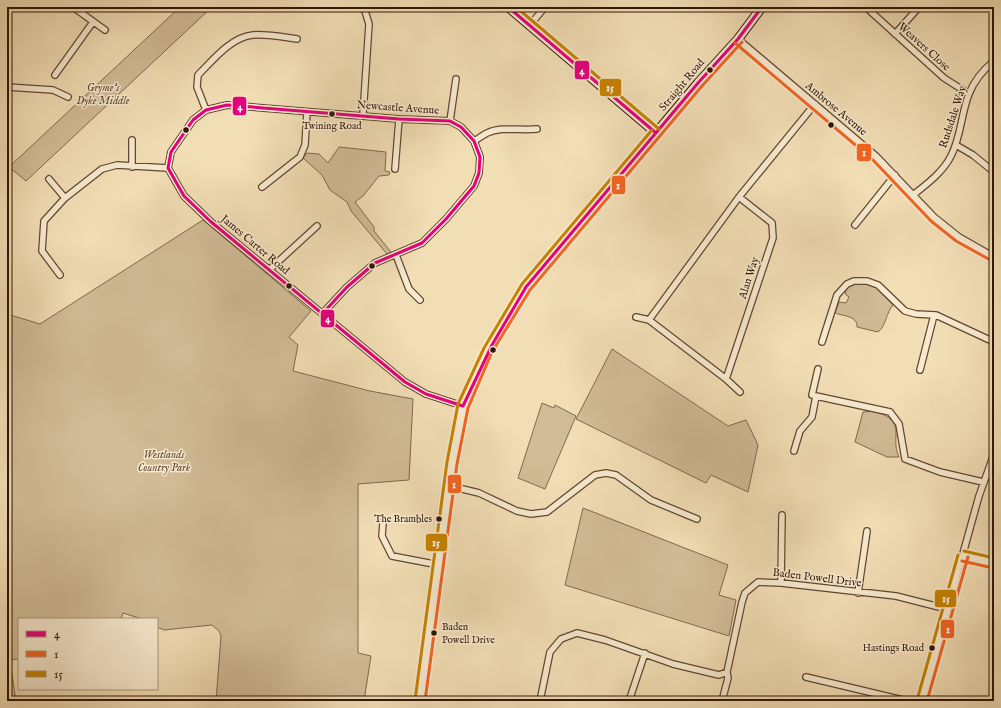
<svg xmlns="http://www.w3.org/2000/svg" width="1001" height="708" font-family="'IM FELL English',serif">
	<rect width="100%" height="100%" fill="#f2deb5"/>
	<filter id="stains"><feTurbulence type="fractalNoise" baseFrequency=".005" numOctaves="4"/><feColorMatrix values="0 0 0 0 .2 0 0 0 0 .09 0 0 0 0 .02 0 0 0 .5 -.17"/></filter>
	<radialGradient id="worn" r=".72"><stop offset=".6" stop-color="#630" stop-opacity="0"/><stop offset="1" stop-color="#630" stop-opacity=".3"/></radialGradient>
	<!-- green -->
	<path fill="#d1bc97" stroke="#81684f" d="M180,7H212L26,181L9,167Z
		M339,147L386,152L385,171L390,172L389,175L379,176L363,196L355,202L374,227V231L391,252L387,254L351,211L347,202L330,190L322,175L303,158L307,153L319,154L328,163Z
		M203,220L311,311L289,337L298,345L293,371L370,391L413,399L409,480L358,484V653L371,656L364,701H216L221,636L219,631L212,625L164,630L157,627V619H142L123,613L121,619H19V659L10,660L16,701H7V314L40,324Z
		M864,283L876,287L893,305C886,313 886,326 878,332L857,327C858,316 843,316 835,313L839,302L846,303L849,297L846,295L845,289L855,284Z
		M612,349L728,426L746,420L758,445L748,492L711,475L706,483L576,419Z
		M542,403L554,408L555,405L576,416L545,489L518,478Z
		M874,411C909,422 889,436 899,457H887L855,442L863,412Z
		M583,508L728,565L719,595L736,600L729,636L565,585Z"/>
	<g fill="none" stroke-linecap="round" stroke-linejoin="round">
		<defs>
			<path id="street" d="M73,7L105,30
				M361,7L365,11L369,24L363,115
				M869,10L944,78L969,94
				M530,25L545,7
				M895,34L919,7
				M738,39L876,156L934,217L959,237L994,257
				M55,75L93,22
				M7,87L53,90L68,97
				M206,110L197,87L198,75C213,60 231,37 253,35C267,34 283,37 297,39
				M450,121L456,79
				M474,141C478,139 483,135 487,133C502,126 521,131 537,129
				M956,145L973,155L994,172
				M132,167V140
				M395,169L399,119
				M49,179L65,198
				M262,187L300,157L305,145L307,112
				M913,195C927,184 943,172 951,156C961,137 961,114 969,94C974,81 983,70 994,61
				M855,225L895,175
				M396,255L409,289L420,300
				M269,270L317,226
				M60,275L42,251L44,221L65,198L102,169L117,165L168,168
				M323,313L347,287L375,263L422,243L446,219L474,186L479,173L480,157L474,141L461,127L450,121L399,119L227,105L206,110L193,120L171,152L168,168L184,196L210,221L405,382L426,394L463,406
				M636,317L649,320L726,379L740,392
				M649,320L739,197L815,104
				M822,342L837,295L847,284L854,281H867L878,285L905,311L916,314L936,315L994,342
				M920,370L934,315
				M726,379L773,238L772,223L739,197
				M812,395L818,369
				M794,451L800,431L812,417L816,396L890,412L899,424L905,459L940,472L983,482
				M450,486L479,493L517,511L531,514L547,512L595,475L606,473L616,475L651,500L697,519
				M383,523L382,536L392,556L439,565
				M963,556L994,563
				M781,583L782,515
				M858,593L867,531
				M806,677L907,701
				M540,701L550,652L561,639L577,633L605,640L673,664L719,675L727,672L742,602L745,593L758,582L781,583L896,596L947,609
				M629,701L645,653
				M722,701L728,678L727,672
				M922,701L979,496L994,454"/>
			<path id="secondary" d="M508,7L656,133
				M420,701L452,463L463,406L488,350L506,318L526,287L698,83L738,39L762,7"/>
		</defs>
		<!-- street casing -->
		<use href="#street" stroke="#614732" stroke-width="8"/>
		<!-- secondary casing -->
		<use href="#secondary" stroke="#311507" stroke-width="10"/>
		<!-- street -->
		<use href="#street" stroke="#f7eacf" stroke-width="5.5"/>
		<!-- secondary -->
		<use href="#secondary" stroke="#f7eacf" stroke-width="8"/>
		<defs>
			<path id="bus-1" d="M508,7L656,133
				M323,313L347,287L375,263L422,243L446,219L474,186L479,173L480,157L474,141L461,127L450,121L399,119L227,105L206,110L193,120L171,152L168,168L184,196L210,221L405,382L426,394L463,406
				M463,406L492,345L526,287L698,83L738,39L762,7"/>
			<path id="bus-2" d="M735,43L873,160L931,221L956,241L992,261
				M962,561L993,568
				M425,701L457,464L468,408L492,352L530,290L702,86L742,42
				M927,701L968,557"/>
			<path id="bus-3" d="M516,7L659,129
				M964,551L994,558
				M415,700L447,462L458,404L484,348L522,284L652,130
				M917,700L958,555"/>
		</defs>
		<!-- bus-1 casing -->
		<use href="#bus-1" stroke="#f7eacf" stroke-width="6"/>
		<!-- bus-2 casing -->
		<use href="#bus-2" stroke="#f7eacf" stroke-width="6"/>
		<!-- bus-3 casing -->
		<use href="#bus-3" stroke="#f7eacf" stroke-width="6"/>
		<!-- bus-1 -->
		<use href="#bus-1" stroke="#e5007d" stroke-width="3"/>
		<!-- bus-2 -->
		<use href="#bus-2" stroke="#f26522" stroke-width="3"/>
		<!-- bus-3 -->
		<use href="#bus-3" stroke="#c68202" stroke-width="3"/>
	</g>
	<!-- markers -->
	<g fill="#311507" stroke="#f7eacf" stroke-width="1.5">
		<circle cx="710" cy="70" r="3.5"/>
		<circle cx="332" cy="114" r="3.5"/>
		<circle cx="831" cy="125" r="3.5"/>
		<circle cx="186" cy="130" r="3.5"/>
		<circle cx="372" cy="266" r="3.5"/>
		<circle cx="289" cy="286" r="3.5"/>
		<circle cx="493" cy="350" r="3.5"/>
		<circle cx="439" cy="519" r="3.5"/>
		<circle cx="434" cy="633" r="3.5"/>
		<circle cx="932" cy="648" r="3.5"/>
	</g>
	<g text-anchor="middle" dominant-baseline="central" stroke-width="3" stroke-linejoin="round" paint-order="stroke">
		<!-- bus labels -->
		<g font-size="10" fill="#311507" stroke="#f7eacf" text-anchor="end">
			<text x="332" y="126" text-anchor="middle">Twining Road</text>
			<text x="432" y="519">The Brambles</text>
			<text x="442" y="627" text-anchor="start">Baden<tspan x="442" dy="13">Powell Drive</tspan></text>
			<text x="924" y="648">Hastings Road</text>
		</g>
		<!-- street labels -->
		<g font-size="11" fill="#311507" stroke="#f7eacf">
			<text transform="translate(924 47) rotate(42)">Weavers Close</text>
			<text transform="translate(682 85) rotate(-50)">Straight Road</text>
			<text transform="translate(398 108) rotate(4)">Newcastle Avenue</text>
			<text transform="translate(836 109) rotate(40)">Ambrose Avenue</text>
			<text transform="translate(953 117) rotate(-72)">Rudsdale Way</text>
			<text transform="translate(255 245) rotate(40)">James Carter Road</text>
			<text transform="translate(749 278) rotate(-72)">Alan Way</text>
			<text transform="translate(817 578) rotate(7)">Baden Powell Drive</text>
		</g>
		<!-- park labels -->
		<g font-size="11" font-style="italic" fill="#614732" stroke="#f7eacf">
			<text x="103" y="88">Gryme's<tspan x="103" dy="13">Dyke Middle</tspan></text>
			<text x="164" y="455">Westlands<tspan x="164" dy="13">Country Park</tspan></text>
		</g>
	</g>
	<g stroke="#f7eacf" stroke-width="1.5">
		<rect x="574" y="60" width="16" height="20" rx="4" fill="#e5007d"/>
		<rect x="599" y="78" width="23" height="19" rx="4" fill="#c68202"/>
		<rect x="232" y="96" width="15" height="20" rx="4" fill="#e5007d"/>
		<rect x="856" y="143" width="16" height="19" rx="4" fill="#f26522"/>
		<rect x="611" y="175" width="15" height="20" rx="4" fill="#f26522"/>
		<rect x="320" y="309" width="15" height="19" rx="4" fill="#e5007d"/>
		<rect x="447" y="474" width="15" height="20" rx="4" fill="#f26522"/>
		<rect x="425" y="533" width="23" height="19" rx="4" fill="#c68202"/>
		<rect x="934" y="589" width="23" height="19" rx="4" fill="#c68202"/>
		<rect x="940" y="619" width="15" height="20" rx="4" fill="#f26522"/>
	</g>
	<g font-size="11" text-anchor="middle" font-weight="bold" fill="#fff">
		<text x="582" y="74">4</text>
		<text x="610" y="91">15</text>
		<text x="240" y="110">4</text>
		<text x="864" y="156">1</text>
		<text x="618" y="189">1</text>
		<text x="328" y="322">4</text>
		<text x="454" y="488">1</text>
		<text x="436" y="546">15</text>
		<text x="946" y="602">15</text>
		<text x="948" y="633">1</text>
	</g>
	<!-- margin -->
	<rect width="1001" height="708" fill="none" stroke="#f2deb5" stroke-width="24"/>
	<rect x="8" y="8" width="985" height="692" fill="none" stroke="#311507" stroke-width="2"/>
	<rect x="12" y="12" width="977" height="684" fill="none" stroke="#311507"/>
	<!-- legend -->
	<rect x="18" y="618" width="140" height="72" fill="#f7eacf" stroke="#a8957f"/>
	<rect x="26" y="631" width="20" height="6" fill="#e5007d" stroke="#a8957f"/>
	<text x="54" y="638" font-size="12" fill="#311507">4</text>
	<rect x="26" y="651" width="20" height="6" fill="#f26522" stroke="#a8957f"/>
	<text x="54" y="658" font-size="12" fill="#311507">1</text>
	<rect x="26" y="671" width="20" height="6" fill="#c68202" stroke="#a8957f"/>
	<text x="54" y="678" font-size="12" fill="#311507">15</text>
	<rect width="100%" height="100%" filter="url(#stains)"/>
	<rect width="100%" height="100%" fill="url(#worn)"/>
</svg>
